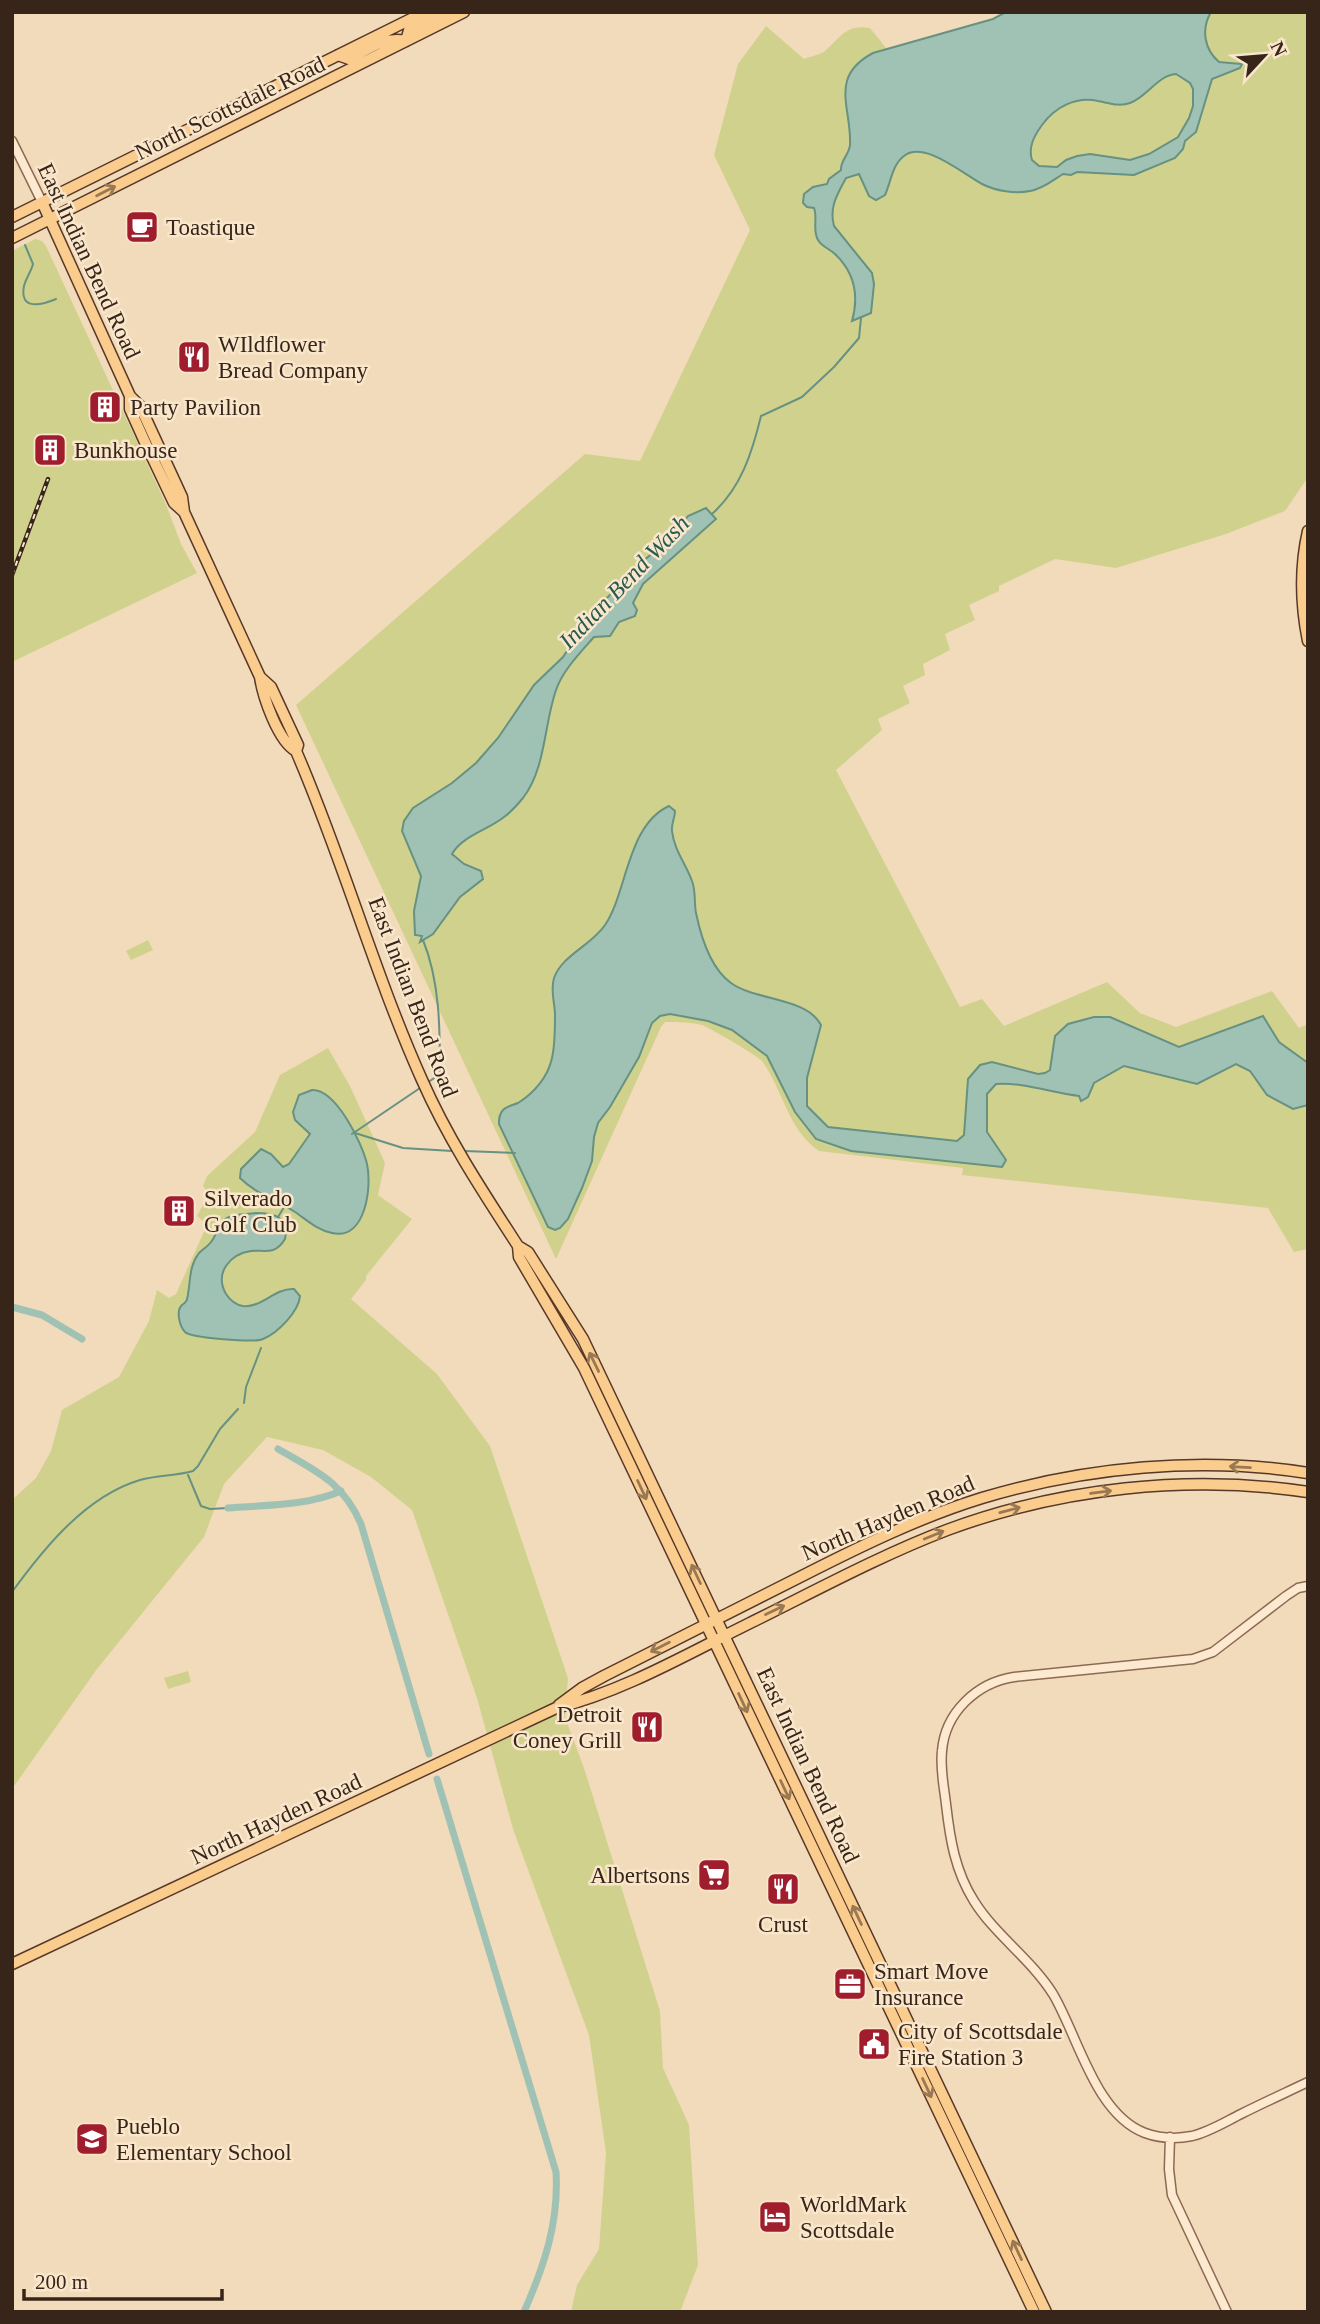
<svg xmlns="http://www.w3.org/2000/svg" width="1320" height="2324" font-family="Georgia,serif">
	<rect width="100%" height="100%" fill="#f2dbbb"/>
	<!-- green -->
	<path fill="#d1d18e" d="M1211,12H1308V477L1285,511L1226,534L1116,568L1055,559L999,586V591L969,605L975,620L945,634L950,650L923,664L925,675L903,686L910,703L878,719L882,730L836,770L960,1007L982,999L1004,1026L1107,982L1140,1013L1176,1027L1272,991L1299,1028L1308,1024V1249L1294,1252L1268,1208L962,1175L963,1168L819,1151C788,1130 783,1090 762,1061C758,1056 710,1028 702,1025C690,1022 677,1022 665,1022L661,1027L556,1259L296,705L585,454L640,461L750,230L714,155L738,64L766,26L804,59C811,56 821,55 826,50C841,37 846,24 870,28L940,115L1204,28Z
		M35,239L42,241L46,246L165,502L181,544L197,573L12,662V251Z
		M148,940L153,950L131,960L126,951Z
		M328,1048L350,1086L385,1163L378,1195L412,1219L366,1276V1280L351,1299L437,1374L490,1446L568,1678L565,1717L584,1768L660,2011L663,2068L689,2125L698,2265L680,2312H571L577,2285L599,2249L606,2153L589,2035L513,1829L477,1698L412,1510L371,1477L323,1450L267,1437L224,1484L204,1537L97,1669L12,1789V1500L36,1478L51,1451L62,1410L119,1377L149,1321L157,1290L169,1298L176,1294L207,1225L197,1216L209,1194L203,1186L207,1176L255,1132L280,1075Z
		M188,1671L191,1682L168,1689L164,1678Z"/>
	<!-- water -->
	<path fill="#a0c2b4" stroke="#679181" stroke-width="2" fill-rule="evenodd" d="M1006,12H1211C1201,29 1204,49 1219,62L1242,64L1240,68L1212,79L1196,132L1185,141L1183,149L1175,158L1134,175L1077,172L1071,175L1063,174C1053,180 1043,189 1030,191C1015,194 996,191 982,184C963,174 924,140 904,156C892,165 891,182 885,195L876,200L869,196L859,174L846,178C837,195 829,207 834,226L872,273L874,284L871,313L852,321C859,296 855,273 835,254C830,249 822,247 818,240C812,230 818,218 814,208L807,207L803,203L804,194L813,187L827,184L829,179L841,170C840,161 849,155 850,145C852,108 828,77 873,53L993,19ZM1176,74L1190,83L1193,89V106L1189,118L1178,137L1149,154L1130,160L1090,154L1077,156L1066,160L1057,167L1039,166L1032,160C1028,147 1034,136 1042,125C1055,107 1076,96 1098,101C1109,103 1119,107 1130,103C1147,97 1158,75 1176,74Z
		M706,508L716,519L643,584L633,603L637,610L635,616L619,622L610,636L594,637C580,653 563,670 556,690C544,724 546,768 523,798C518,804 511,812 504,817C488,830 462,836 452,854L464,864L481,871L483,879L460,897L433,934L420,942L422,936L415,935L414,911L421,876L402,831L404,821L413,808L452,783L476,763L498,738L534,685L563,657L589,617L637,566L671,538L688,516Z
		M669,806L675,811C675,818 671,824 672,831C674,850 686,864 692,881C696,891 694,903 696,913C701,937 710,968 731,983C756,1001 806,997 821,1025L807,1078V1106L828,1127L957,1141L964,1135L968,1079L980,1065L992,1062L1038,1074L1045,1073L1050,1070L1055,1036L1068,1024L1094,1017H1110L1179,1047L1263,1016L1279,1042L1308,1063V1105L1293,1109L1267,1095L1250,1071L1236,1064L1197,1084L1124,1066L1094,1083L1088,1097L1081,1101L1079,1096C1052,1093 1023,1082 996,1084L987,1094V1132L1006,1160L1002,1167L851,1151L816,1139L795,1112L767,1056L732,1030L708,1021L670,1014L660,1016L652,1023L639,1057L610,1107L598,1123L594,1137L592,1161L582,1188L568,1219L560,1228L555,1230L548,1227L499,1124C499,1119 499,1114 503,1110C507,1106 513,1105 518,1103C534,1093 548,1077 552,1058C555,1045 555,1028 555,1015C555,1003 550,991 554,978C562,955 592,945 605,925C627,893 627,825 669,806Z
		M312,1090C336,1089 362,1143 367,1164C372,1186 366,1241 332,1233C317,1230 307,1220 295,1212C277,1200 256,1194 240,1178L241,1169L261,1149L271,1154L283,1167L289,1164L310,1134L295,1120L293,1112L299,1095Z
		M256,1213C275,1213 289,1217 285,1239C282,1244 279,1248 273,1250C266,1252 258,1250 251,1251C230,1254 214,1273 226,1294C230,1300 236,1305 243,1306C262,1308 274,1288 294,1289L300,1296C299,1311 278,1333 263,1339C255,1343 191,1338 185,1332C180,1327 176,1312 181,1306C183,1304 187,1302 187,1299C191,1283 188,1267 199,1253C203,1249 208,1246 211,1242C217,1235 217,1225 225,1219C234,1213 246,1215 256,1213Z"/>
	<g fill="none" stroke-linecap="round" stroke-linejoin="round">
		<!-- stream -->
		<path stroke="#679181" stroke-width="2" d="M25,245L33,264C31,272 26,278 24,286C19,311 42,305 56,299
			M712,514C741,488 752,453 761,416L802,397L834,367L859,338L861,318
			M423,940C440,982 440,1029 440,1074L427,1083
			M355,1133L403,1148L452,1151
			M352,1134L420,1088
			M465,1151L515,1153
			M278,1217L286,1204
			M244,1403L246,1387L261,1348
			M188,1475L201,1506L210,1509L228,1508
			M12,1592C44,1548 86,1496 140,1480C158,1475 176,1476 193,1471L198,1466L220,1429L238,1409"/>
		<!-- canal -->
		<path stroke="#a0c2b4" stroke-width="7" d="M12,1307L42,1315L82,1339
			M278,1449C316,1471 343,1482 361,1524L429,1754
			M228,1508C265,1505 307,1506 341,1491
			M437,1779L556,2172C559,2223 544,2266 524,2312"/>
		<defs>
			<path id="minor" d="M12,141L42,202
				M1308,1586L1298,1588L1286,1596L1213,1652L1193,1659L1014,1677C976,1683 945,1713 942,1751C940,1769 944,1787 946,1804C950,1839 955,1871 974,1901C995,1935 1031,1959 1053,1994C1078,2036 1095,2114 1145,2133C1159,2138 1177,2139 1192,2136C1209,2132 1225,2122 1241,2114C1263,2103 1285,2093 1308,2082
				M1170,2137L1169,2169L1172,2195L1227,2312"/>
			<path id="major" d="M406,41L409,30L444,12
				M338,55L349,59C368,49 385,36 406,41
				M42,202L130,396L140,406L182,497L184,512L260,677C263,697 278,741 296,751
				M12,217L425,12
				M12,238L464,12
				M130,396V409L144,440L174,503L184,512
				M1308,531C1300,566 1301,606 1308,641
				M260,677L271,687L298,745L296,751C343,859 374,973 422,1080C448,1139 483,1192 518,1246L519,1257L584,1368L1034,2312
				M518,1246L528,1252L583,1339L1046,2312
				M559,1705L582,1688L604,1676C670,1642 736,1609 802,1576C861,1546 920,1517 982,1498C1085,1467 1201,1456 1308,1473
				M12,1964L556,1708C624,1691 687,1654 750,1623C815,1591 879,1556 947,1530C1060,1488 1188,1474 1308,1492"/>
		</defs>
		<!-- minor casing -->
		<use href="#minor" stroke="#8b6a53" stroke-width="11"/>
		<!-- major casing -->
		<use href="#major" stroke="#583929" stroke-width="13"/>
		<!-- minor -->
		<use href="#minor" stroke="#fce9cf" stroke-width="8"/>
		<!-- major -->
		<use href="#major" stroke="#facc8e" stroke-width="10"/>
		<defs>
			<path id="rail" d="M12,575L48,479"/>
		</defs>
		<!-- rail casing -->
		<use href="#rail" stroke="#38251a" stroke-width="4.5"/>
		<!-- rail -->
		<use href="#rail" stroke="#f9e6cb" stroke-width="2" stroke-dasharray="5" stroke-linecap="butt"/>
	</g>
	<!-- one-way arrows -->
	<defs><path id="oneway-shaft" d="M-6 0H5M1.5-3L5.5 0L1.5 3" fill="none" stroke-width="1.6" stroke-linecap="round" stroke-linejoin="round" transform="scale(1.75)"/></defs>
	<g stroke="#997854">
		<use href="#oneway-shaft" transform="translate(106 191) rotate(-27)"/>
		<use href="#oneway-shaft" transform="translate(594 1362) rotate(-116)"/>
		<use href="#oneway-shaft" transform="translate(1240 1467) rotate(-177)"/>
		<use href="#oneway-shaft" transform="translate(642 1490) rotate(65)"/>
		<use href="#oneway-shaft" transform="translate(1101 1492) rotate(-8)"/>
		<use href="#oneway-shaft" transform="translate(1010 1510) rotate(-15)"/>
		<use href="#oneway-shaft" transform="translate(934 1535) rotate(-22)"/>
		<use href="#oneway-shaft" transform="translate(696 1574) rotate(-115)"/>
		<use href="#oneway-shaft" transform="translate(775 1610) rotate(-26)"/>
		<use href="#oneway-shaft" transform="translate(660 1647) rotate(153)"/>
		<use href="#oneway-shaft" transform="translate(743 1703) rotate(65)"/>
		<use href="#oneway-shaft" transform="translate(785 1790) rotate(65)"/>
		<use href="#oneway-shaft" transform="translate(857 1915) rotate(-115)"/>
		<use href="#oneway-shaft" transform="translate(927 2088) rotate(65)"/>
		<use href="#oneway-shaft" transform="translate(1017 2250) rotate(-115)"/>
	</g>
	<!-- icons -->
	<defs>
		<symbol id="cafe-square" viewBox="-11 -11 22 22"><rect x="-9" y="-9" width="18" height="18" rx="4" fill="#a01d2d" stroke="#f9e6cb"/><path d="M-5.5-4.5H6V0H3Q3 3.5 0 3.5H-2.5Q-5.5 3.5-5.5 0ZM3-3.2v2h1.7v-2ZM-6 4.5H4V6H-6Z" fill="#fff"/></symbol>
		<symbol id="restaurant-square" viewBox="-11 -11 22 22"><rect x="-9" y="-9" width="18" height="18" rx="4" fill="#a01d2d" stroke="#f9e6cb"/><path d="M-5-6h1v4h1v-4h1v4h1v-4h1v5L-1.5 .5V6h-2V.5L-5-1ZM5-6V6H3V1.5H1.5Q1.5-4 5-6Z" fill="#fff"/></symbol>
		<symbol id="building-square" viewBox="-11 -11 22 22"><rect x="-9" y="-9" width="18" height="18" rx="4" fill="#a01d2d" stroke="#f9e6cb"/><path d="M-4-6H4V6H1V3H-1V6H-4ZM-2.5-4.3h1.7v1.8h-1.7ZM.8-4.3h1.7v1.8H.8ZM-2.5-1h1.7V.8h-1.7ZM.8-1h1.7V.8H.8Z" fill="#fff"/></symbol>
		<symbol id="supermarket-square" viewBox="-11 -11 22 22"><rect x="-9" y="-9" width="18" height="18" rx="4" fill="#a01d2d" stroke="#f9e6cb"/><path d="M-6-5.5h2.5l.6 2H6L4.5 2H-2.5L-4.4-4H-6ZM-1.5 3.2a1.3 1.3 0 1 0 .1 0ZM3 3.2a1.3 1.3 0 1 0 .1 0Z" fill="#fff"/></symbol>
		<symbol id="office-square" viewBox="-11 -11 22 22"><rect x="-9" y="-9" width="18" height="18" rx="4" fill="#a01d2d" stroke="#f9e6cb"/><path d="M-6-3h4V-5.5h4V-3h4V5H-6ZM-1-4.5V-3h2v-1.5ZM-6 0V1H6V0Z" fill="#fff"/></symbol>
		<symbol id="civic-square" viewBox="-11 -11 22 22"><rect x="-9" y="-9" width="18" height="18" rx="4" fill="#a01d2d" stroke="#f9e6cb"/><path d="M-.6-6.5H3V-4.5H.6V-3L4-1V1h2V6H-6V1h2V-1L-.6-3ZM-1.2 2.5V6h2.4V2.5Z" fill="#fff"/></symbol>
		<symbol id="school-square" viewBox="-11 -11 22 22"><rect x="-9" y="-9" width="18" height="18" rx="4" fill="#a01d2d" stroke="#f9e6cb"/><path d="M0-5L7-2L0 1L-7-2ZM-4 1L0 2.5L4 1V4Q0 6-4 4Z" fill="#fff"/></symbol>
		<symbol id="hotel-square" viewBox="-11 -11 22 22"><rect x="-9" y="-9" width="18" height="18" rx="4" fill="#a01d2d" stroke="#f9e6cb"/><path d="M-6-4.5h1.5V1H6V5H4.5V3h-9V5H-6ZM-4 0a1.8 1.8 0 1 1 3.6 0ZM.5 0V-2.5h3Q6-2.5 6 0Z" fill="#fff"/></symbol>
	</defs>
	<g fill-rule="evenodd">
		<use href="#cafe-square" x="123" y="208" width="38" height="38"/>
		<use href="#restaurant-square" x="175" y="338" width="38" height="38"/>
		<use href="#building-square" x="86" y="388" width="38" height="38"/>
		<use href="#building-square" x="31" y="431" width="38" height="38"/>
		<use href="#building-square" x="160" y="1192" width="38" height="38"/>
		<use href="#restaurant-square" x="628" y="1708" width="38" height="38"/>
		<use href="#supermarket-square" x="695" y="1856" width="38" height="38"/>
		<use href="#restaurant-square" x="764" y="1870" width="38" height="38"/>
		<use href="#office-square" x="831" y="1965" width="38" height="38"/>
		<use href="#civic-square" x="855" y="2025" width="38" height="38"/>
		<use href="#school-square" x="73" y="2120" width="38" height="38"/>
		<use href="#hotel-square" x="756" y="2198" width="38" height="38"/>
	</g>
	<g text-anchor="middle" dominant-baseline="central" stroke-width="5" stroke-linejoin="round" paint-order="stroke">
		<!-- street labels -->
		<g font-size="23" fill="#38251a" stroke="#f9e6cb">
			<text transform="translate(230 108) rotate(-26)">North Scottsdale Road</text>
			<text transform="translate(89 261) rotate(65)">East Indian Bend Road</text>
			<text transform="translate(413 997) rotate(69)">East Indian Bend Road</text>
			<text transform="translate(888 1518) rotate(-23)">North Hayden Road</text>
			<text transform="translate(808 1765) rotate(65)">East Indian Bend Road</text>
			<text transform="translate(276 1819) rotate(-25)">North Hayden Road</text>
		</g>
		<!-- poi labels -->
		<g font-size="23" fill="#38251a" stroke="#f9e6cb" text-anchor="start">
			<text x="166" y="227">Toastique</text>
			<text x="218" y="344">WIldflower<tspan x="218" dy="26">Bread Company</tspan></text>
			<text x="130" y="407">Party Pavilion</text>
			<text x="74" y="450">Bunkhouse</text>
			<text x="204" y="1198">Silverado<tspan x="204" dy="26">Golf Club</tspan></text>
			<text x="622" y="1714" text-anchor="end">Detroit<tspan x="622" dy="26">Coney Grill</tspan></text>
			<text x="690" y="1875" text-anchor="end">Albertsons</text>
			<text x="783" y="1924" text-anchor="middle">Crust</text>
			<text x="874" y="1971">Smart Move<tspan x="874" dy="26">Insurance</tspan></text>
			<text x="898" y="2031">City of Scottsdale<tspan x="898" dy="26">Fire Station 3</tspan></text>
			<text x="116" y="2126">Pueblo<tspan x="116" dy="26">Elementary School</tspan></text>
			<text x="800" y="2204">WorldMark<tspan x="800" dy="26">Scottsdale</tspan></text>
		</g>
		<!-- water labels -->
		<g font-size="24" font-style="italic" fill="#275a51" stroke="#f9e6cb">
			<text transform="translate(624 582) rotate(-46)">Indian Bend Wash</text>
		</g>
	</g>
	<!-- border -->
	<rect width="1320" height="2324" fill="none" stroke="#38251a" stroke-width="28"/>
	<!-- north arrow -->
	<g transform="translate(1264 56) rotate(64)" stroke="#f9e6cb" stroke-width="5" paint-order="stroke">
	<path d="M0-5L12 26L0 18L-12 26Z" fill="#38251a"/>
	<text y="-10" font-size="19" font-weight="bold" text-anchor="middle" fill="#38251a">N</text>
	</g>
	<!-- scale -->
	<path d="M24 2289v10h198v-10" fill="none" stroke="#38251a" stroke-width="3.5"/>
	<text x="35" y="2289" font-size="21" fill="#38251a" stroke="#f9e6cb" stroke-width="5" paint-order="stroke">200 m</text>
</svg>
